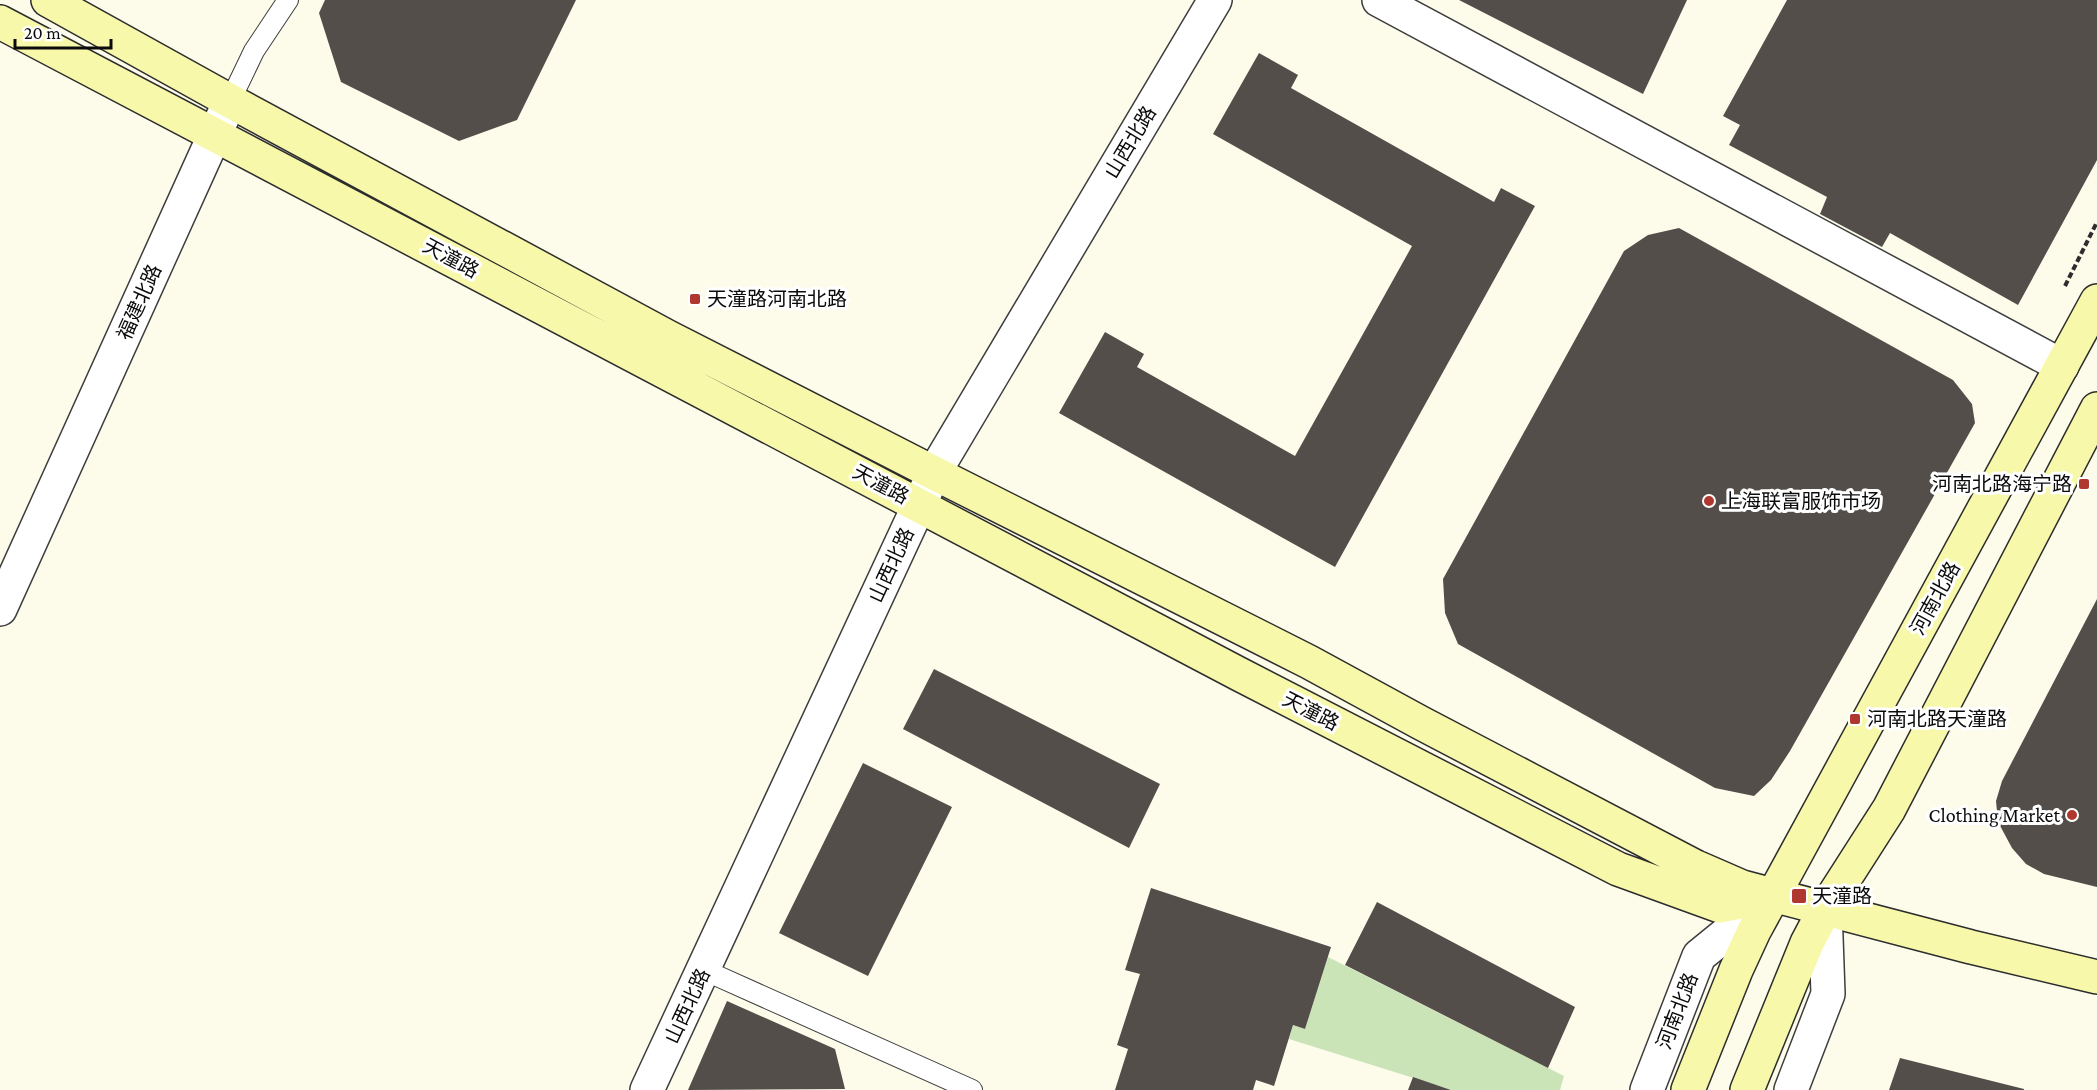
<svg xmlns="http://www.w3.org/2000/svg" width="2097" height="1090" font-family="'Crimson Pro','Noto Sans SC',serif">
	<rect width="100%" height="100%" fill="#fdfceb"/>
	<!-- green -->
	<path fill="#cae4b8" d="M1328,957L1564,1076L1560,1090H1452L1289,1039L1293,1025L1305,1029Z"/>
	<!-- building -->
	<path fill="#534e49" d="M325,0H576L517,120L459,141L341,82L319,13Z
		M1459,0H1687L1643,94Z
		M1787,0H2097V160L2018,305L1890,233L1882,247L1820,214L1827,197L1729,145L1740,125L1723,116Z
		M1259,53L1298,75L1291,88L1494,202L1501,188L1535,206L1335,567L1059,413L1105,332L1144,354L1137,367L1295,456L1412,246L1213,134Z
		M1679,228L1953,380L1972,404L1975,423L1790,751L1771,780L1754,796L1715,788L1458,644L1445,613L1443,579L1624,251L1648,235Z
		M2097,599V887L2044,874L2026,864L2012,848L1998,822L1996,801L2002,781Z
		M934,669L1160,784L1129,848L903,729Z
		M863,763L952,807L868,976L779,933Z
		M1151,888L1331,947L1305,1029L1293,1025L1274,1086L1256,1080L1253,1090H1115L1128,1049L1117,1045L1140,974L1125,970Z
		M1377,902L1575,1007L1548,1068L1345,965Z
		M727,1001L835,1049L845,1089L688,1090Z
		M1900,1058L2024,1089V1090H1889Z
		M1413,1077L1451,1090H1408Z"/>
	<g fill="none" stroke-linecap="round" stroke-linejoin="round">
		<defs>
			<path id="service" d="M230,101L254,51L288,0
				M704,970L972,1090"/>
			<path id="minor" d="M1379,0L2062,366
				M647,1090L934,473L1215,0
				M1647,1090L1699,956L1774,895
				M1791,1090L1828,994L1825,909"/>
			<path id="tertiary" d="M0,609L230,101"/>
			<path id="secondary" d="M48,0L230,101L668,337L934,473L1309,662L1421,723L1696,867L1742,887L1971,947L2097,977
				M0,22L1239,674L1618,869L1720,906L1769,896
				M1688,1090L1736,970L1754,931L2097,301
				M1747,1090L1807,943L1825,909L1889,809L2097,409"/>
		</defs>
		<!-- service casing -->
		<use href="#service" stroke="#3e3e3e" stroke-width="22"/>
		<!-- minor casing -->
		<use href="#minor" stroke="#3e3e3e" stroke-width="36"/>
		<!-- tertiary casing -->
		<use href="#tertiary" stroke="#3e3e3e" stroke-width="36"/>
		<!-- secondary casing -->
		<use href="#secondary" stroke="#2d2d2d" stroke-width="36"/>
		<!-- path -->
		<path stroke="#2d2d2d" stroke-width="4" stroke-dasharray="6 3" stroke-linecap="butt" d="M2065,286L2097,222"/>
		<!-- service -->
		<use href="#service" stroke="#fff" stroke-width="20"/>
		<!-- minor -->
		<use href="#minor" stroke="#fff" stroke-width="33"/>
		<!-- tertiary -->
		<use href="#tertiary" stroke="#fff" stroke-width="33"/>
		<!-- secondary -->
		<use href="#secondary" stroke="#f8f8ab" stroke-width="33"/>
	</g>
	<!-- markers -->
	<g fill="#af372f" stroke="#fff" stroke-width="2">
		<rect x="689" y="293" width="12" height="12" rx="3"/>
		<rect x="2078" y="478" width="12" height="12" rx="3"/>
		<circle cx="1709" cy="501" r="6"/>
		<rect x="1849" y="713" width="12" height="12" rx="3"/>
		<circle cx="2072" cy="815" r="6"/>
		<rect x="1791" y="888" width="16" height="16" rx="3"/>
	</g>
	<g text-anchor="middle" dominant-baseline="central" stroke-width="6" stroke-linejoin="round" paint-order="stroke">
		<!-- street labels -->
		<g font-size="20" fill="#0b0b0b" stroke="#fff">
			<text transform="translate(1130 142) rotate(-59)">山西北路</text>
			<text transform="translate(451 258) rotate(28)">天潼路</text>
			<text transform="translate(139 302) rotate(-66)">福建北路</text>
			<text transform="translate(881 484) rotate(28)">天潼路</text>
			<text transform="translate(891 565) rotate(-65)">山西北路</text>
			<text transform="translate(1935 598) rotate(-61)">河南北路</text>
			<text transform="translate(1311 711) rotate(27)">天潼路</text>
			<text transform="translate(687 1006) rotate(-65)">山西北路</text>
			<text transform="translate(1677 1011) rotate(-69)">河南北路</text>
		</g>
		<!-- poi labels -->
		<g font-size="20" fill="#0b0b0b" stroke="#fff" text-anchor="start">
			<text x="707" y="299">天潼路河南北路</text>
			<text x="2072" y="484" text-anchor="end">河南北路海宁路</text>
			<text x="1721" y="501">上海联富服饰市场</text>
			<text x="1867" y="719">河南北路天潼路</text>
			<text x="2060" y="815" text-anchor="end">Clothing Market</text>
			<text x="1812" y="896">天潼路</text>
		</g>
	</g>
	<!-- scale -->
	<path d="M15 39v9h96v-9" fill="none" stroke="#0b0b0b" stroke-width="3"/>
	<text x="24" y="39" font-size="18" fill="#0b0b0b" stroke="#ffffff" stroke-width="4.5" paint-order="stroke">20 m</text>
</svg>
